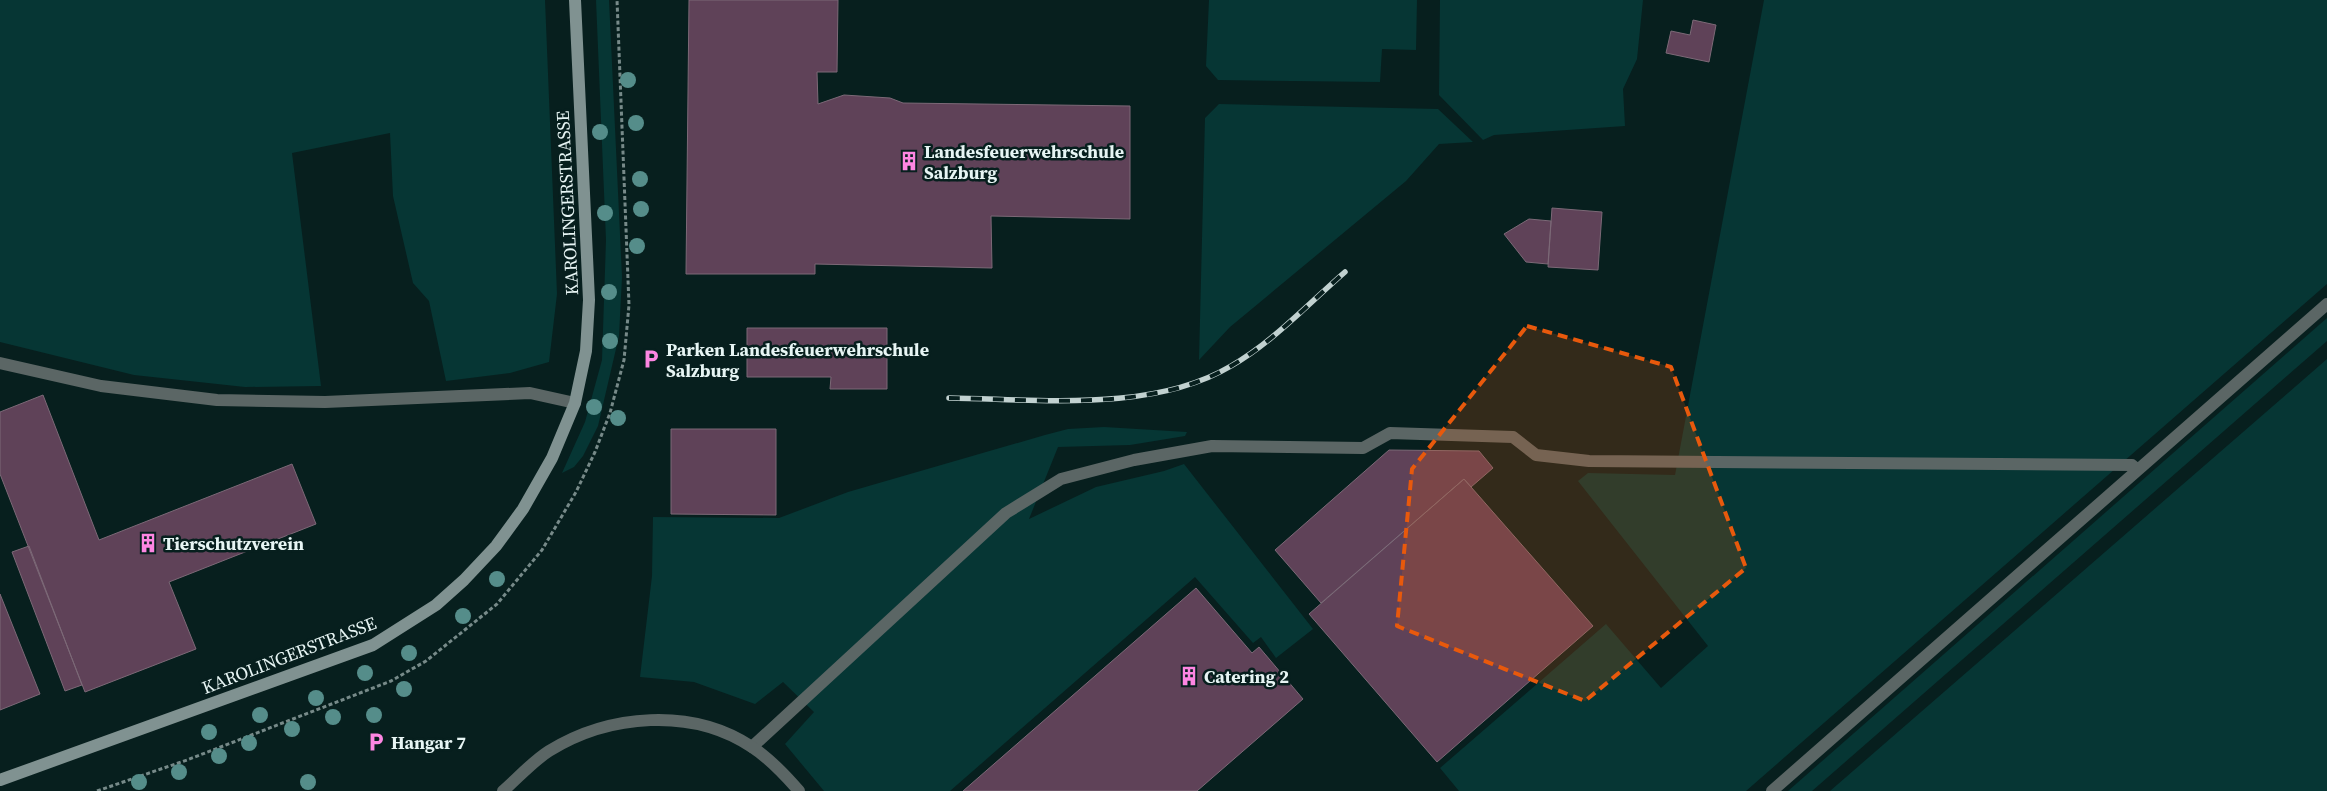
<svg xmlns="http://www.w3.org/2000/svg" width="2327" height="791" font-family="'Source Serif 4',serif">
	<rect width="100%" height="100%" fill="#071f1e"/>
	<!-- green -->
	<path fill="#063634" d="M0,0H545L557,294L549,362L510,373L446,381L429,301L413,283L393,196L390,133L292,153L321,386L245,387L134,375L0,342Z
		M596,0H609L622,277L619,336L598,426L583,456L574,467L562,473L585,422L602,360L606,240Z
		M1209,0H1417L1416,50L1382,49L1380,82L1218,80L1206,66Z
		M1440,0H1643L1637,59L1623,89L1625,126L1494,135L1483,140L1439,95Z
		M1764,0H2327V284L1746,791H1459L1440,768L1606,624L1661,688L1708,646L1578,481L1588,473L1675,475Z
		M1219,104L1438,109L1473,142L1439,144L1406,181L1230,327L1199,360L1205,118Z
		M2327,318V341L1812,791H1788Z
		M2327,359V791H1830Z
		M1104,427L1187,432L1185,436L1130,445L1058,447L1029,519L1096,487L1164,471L1184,464L1313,629L1276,658L1261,637L1253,643L1195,577L950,791H824L785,744L814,712L783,682L755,704L694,682L640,677L652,576L653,517L779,518L848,492L1045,435L1068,429Z"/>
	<!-- building -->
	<path fill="#5f4258" stroke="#7c6977" d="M689,0H838L837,72H817L818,104L844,95L890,98L903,103L1130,106V219L991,216L992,268L815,264V274H686Z
		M1693,20L1716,25L1709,62L1666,53L1671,31L1690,35Z
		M1552,208L1602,212L1598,270L1548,267Z
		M1529,219L1551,221L1548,264L1526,262L1504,234Z
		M747,328H887V389H830L831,377H747Z
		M43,395L99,540L292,464L316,524L169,582L196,649L85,692L0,474V412Z
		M671,429H776V515L671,514Z
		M1389,450L1479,451L1493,468L1471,487L1464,479L1321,603L1275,550Z
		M1464,479L1593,626L1437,762L1309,614Z
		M29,546L82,685L65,691L12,552Z
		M1196,588L1252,653L1259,647L1303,699L1197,791H963Z
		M0,594L40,694L0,710Z"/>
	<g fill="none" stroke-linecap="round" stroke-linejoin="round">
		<!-- path -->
		<path stroke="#778a89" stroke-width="3" stroke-dasharray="4 2.5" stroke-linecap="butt" d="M97,791L187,760L391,681L426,661L497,604L542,550L576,492L595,452L610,413L624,360L629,305L617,0"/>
		<!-- lane -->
		<path stroke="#5b6665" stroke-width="12" d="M752,747L1006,513L1061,479L1134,460L1212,446L1363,448L1390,433L1513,437L1536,455L1589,461L2132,465L2138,470
			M1772,791L2327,304"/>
		<!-- street -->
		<path stroke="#5b6665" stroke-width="12" d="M0,363L101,386L217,400L325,402L530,393L575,403
			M503,791C518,778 533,761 549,751C609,714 692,707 752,747C769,758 786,776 799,791"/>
		<!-- secondary -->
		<path stroke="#809291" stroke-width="12" d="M0,780L373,645L436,605L464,580L496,546L523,509L552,458L575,403L586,351L589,300L575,0"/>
		<defs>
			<path id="rail" d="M949,398C1038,399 1152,413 1231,366C1273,342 1308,304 1345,272"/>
		</defs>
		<!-- rail casing -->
		<use href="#rail" stroke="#c1d1d0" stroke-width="5.5"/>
		<!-- rail -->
		<use href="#rail" stroke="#071f1e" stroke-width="4" stroke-dasharray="11" stroke-linecap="butt"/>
	</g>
	<!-- trees -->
	<g fill="#558d8a">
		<circle cx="628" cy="80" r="8"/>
		<circle cx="636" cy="123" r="8"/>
		<circle cx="600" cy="132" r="8"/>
		<circle cx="640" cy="179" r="8"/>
		<circle cx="641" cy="209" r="8"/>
		<circle cx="605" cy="213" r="8"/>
		<circle cx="637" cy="246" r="8"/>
		<circle cx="609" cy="292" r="8"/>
		<circle cx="610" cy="341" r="8"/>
		<circle cx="594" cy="407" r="8"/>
		<circle cx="618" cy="418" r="8"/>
		<circle cx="497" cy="579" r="8"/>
		<circle cx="463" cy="616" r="8"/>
		<circle cx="409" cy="653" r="8"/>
		<circle cx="365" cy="673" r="8"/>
		<circle cx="404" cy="689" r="8"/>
		<circle cx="316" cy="698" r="8"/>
		<circle cx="260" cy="715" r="8"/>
		<circle cx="374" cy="715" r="8"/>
		<circle cx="333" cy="717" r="8"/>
		<circle cx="292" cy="729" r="8"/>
		<circle cx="209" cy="732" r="8"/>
		<circle cx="249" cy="743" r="8"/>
		<circle cx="219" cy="756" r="8"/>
		<circle cx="179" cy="772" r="8"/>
		<circle cx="139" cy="782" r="8"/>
		<circle cx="308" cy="782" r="8"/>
	</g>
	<!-- marked area -->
	<path fill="#e8590c" fill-opacity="0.2" stroke="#e8590c" stroke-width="4" stroke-dasharray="10 6" stroke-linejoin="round" d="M1527,326L1671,367L1746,568L1585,701L1397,626L1412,469Z"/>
	<!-- icons -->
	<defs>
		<symbol id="building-bare" viewBox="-9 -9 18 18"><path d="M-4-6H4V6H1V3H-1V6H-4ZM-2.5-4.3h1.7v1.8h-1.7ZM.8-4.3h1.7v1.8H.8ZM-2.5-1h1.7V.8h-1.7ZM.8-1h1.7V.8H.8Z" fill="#fd86e2" stroke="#071f1e" stroke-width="2.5" paint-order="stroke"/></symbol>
		<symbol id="parking-bare" viewBox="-9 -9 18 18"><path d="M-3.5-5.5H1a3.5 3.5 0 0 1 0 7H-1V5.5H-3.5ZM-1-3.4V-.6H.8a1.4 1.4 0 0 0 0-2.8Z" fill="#fd86e2" stroke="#071f1e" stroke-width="2.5" paint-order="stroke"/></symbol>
	</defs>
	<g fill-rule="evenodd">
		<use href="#building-bare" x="895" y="147" width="28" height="28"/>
		<use href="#parking-bare" x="637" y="345" width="28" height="28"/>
		<use href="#building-bare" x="134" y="529" width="28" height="28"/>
		<use href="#building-bare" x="1175" y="662" width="28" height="28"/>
		<use href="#parking-bare" x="362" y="728" width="28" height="28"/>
	</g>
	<g text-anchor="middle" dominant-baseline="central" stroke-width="5" stroke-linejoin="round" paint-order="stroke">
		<!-- poi labels -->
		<g font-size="18" font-weight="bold" fill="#e7f5f4" stroke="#071f1e" text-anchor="start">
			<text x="924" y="151">Landesfeuerwehrschule<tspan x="924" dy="21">Salzburg</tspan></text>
			<text x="666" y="349">Parken Landesfeuerwehrschule<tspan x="666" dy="21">Salzburg</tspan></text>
			<text x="163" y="543">Tierschutzverein</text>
			<text x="1204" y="676">Catering 2</text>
			<text x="391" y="742">Hangar 7</text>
		</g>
		<!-- street labels -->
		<g font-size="18" fill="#e7f5f4" stroke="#071f1e">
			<text transform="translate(567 203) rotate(-93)">KAROLINGERSTRASSE</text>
			<text transform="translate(289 655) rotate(-21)">KAROLINGERSTRASSE</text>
		</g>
	</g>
</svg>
